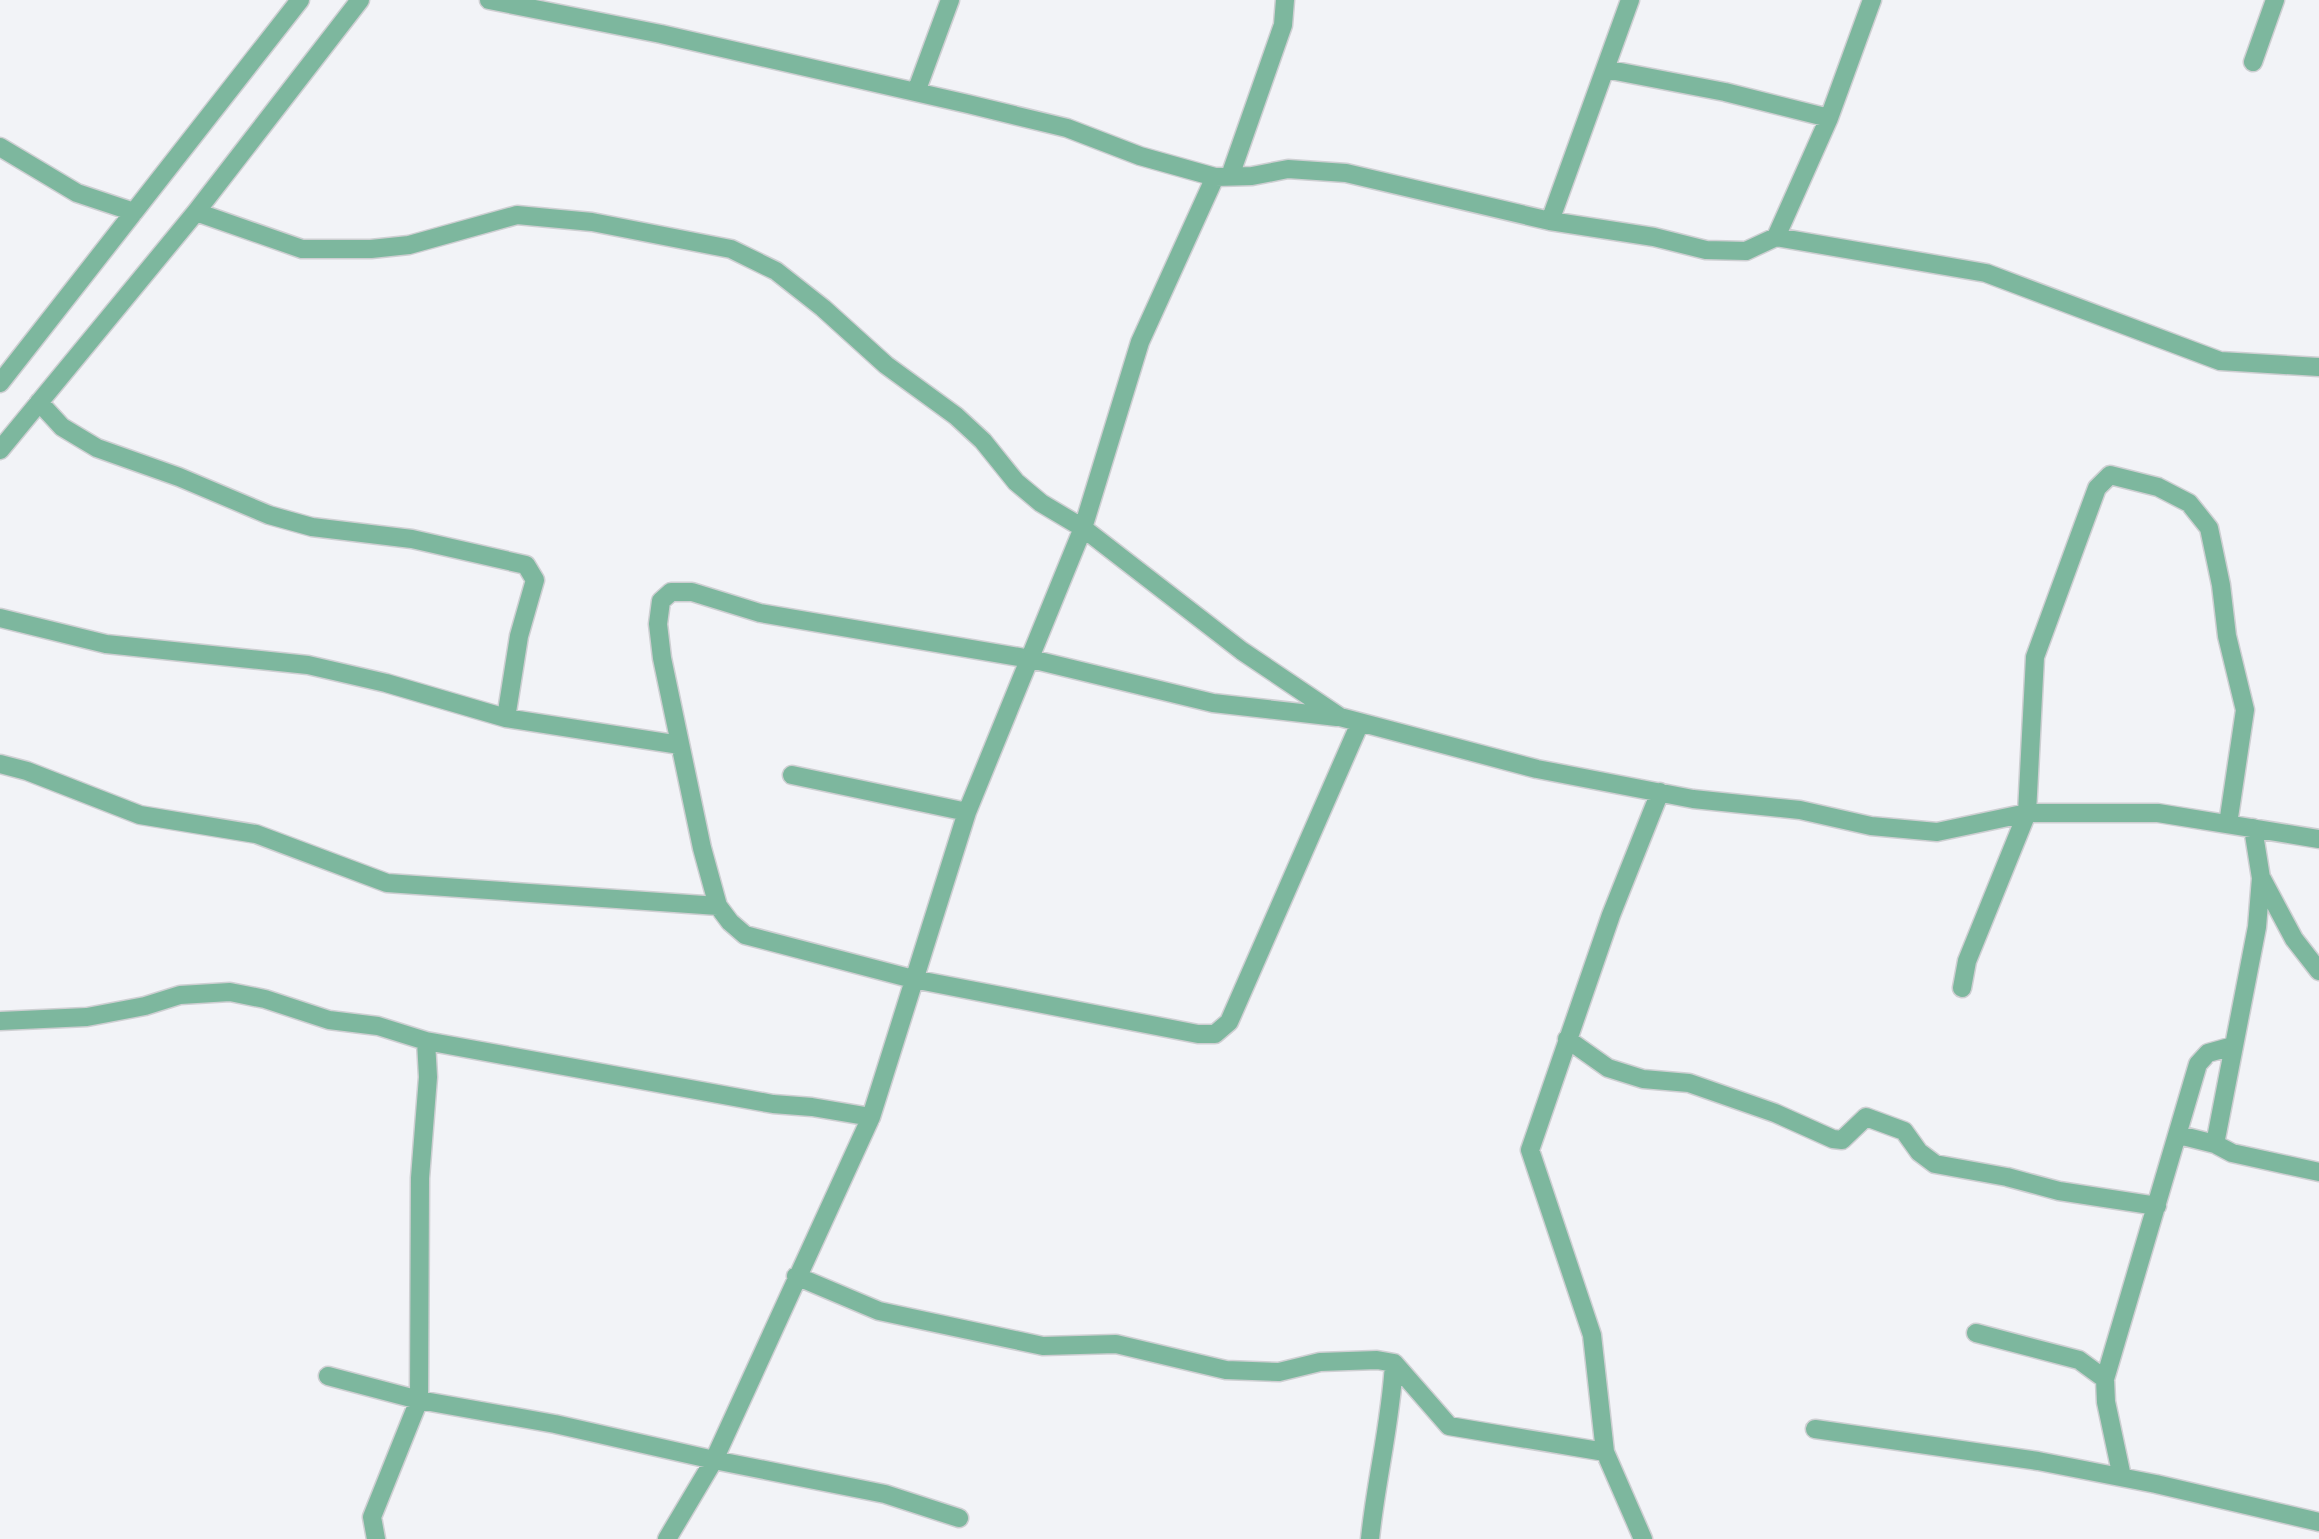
<svg xmlns="http://www.w3.org/2000/svg" width="2319" height="1539" font-family="'Source Sans 3',sans-serif">
	<rect width="100%" height="100%" fill="#f2f3f7"/>
	<g fill="none" stroke-linecap="round" stroke-linejoin="round">
		<defs>
			<path id="street" d="M489,0L661,34L968,104L1067,128L1140,156L1215,177L1252,176L1288,169L1346,173L1550,221L1654,237L1706,250L1746,251L1776,237L1986,273L2220,361L2319,367
				M2253,62L2275,0
				M1605,69L1725,92L1829,118
				M916,92L950,0
				M0,147L77,193L134,212
				M1230,176L1283,25L1285,0
				M196,212L302,249H371L409,245L517,215L592,222L731,249L776,271L823,308L886,365L956,416L983,441L1016,482L1041,503L1083,528L1242,651L1340,717L1537,769L1693,799L1800,810L1871,826L1937,832L2027,813H2158L2319,839
				M1550,221L1630,0
				M1776,237L1829,118L1872,0
				M0,383L300,0
				M39,402L62,427L97,448L179,477L269,515L312,527L412,539L526,565L535,580L519,636L506,718
				M0,450L196,212L360,0
				M0,618L106,644L308,665L386,683L506,718L680,745
				M1337,717L1213,703L1031,659L760,613L692,592H671L661,601L658,624L662,658L702,848L718,906L730,922L745,935L913,979L1198,1034H1215L1229,1022L1360,723
				M0,764L27,771L140,815L256,834L387,883L718,906
				M792,775L967,812
				M2253,828L2261,878L2257,927L2215,1144L2232,1153L2319,1172
				M2262,879L2294,939L2319,971
				M1962,988L1967,961L2027,813L2035,657L2097,488L2110,475L2158,487L2189,503L2209,528L2221,585L2227,636L2245,710L2228,824
				M0,1021L87,1017L145,1006L180,995L230,992L265,999L329,1020L378,1026L426,1041L773,1104L812,1107L871,1117
				M1567,1039L1608,1068L1643,1079L1689,1083L1775,1113L1833,1139L1842,1140L1866,1117L1904,1131L1919,1152L1935,1164L2007,1177L2059,1191L2157,1206
				M2179,1135L2215,1144
				M796,1276L879,1311L1043,1346L1116,1344L1226,1370L1279,1372L1320,1362L1377,1360L1394,1363L1449,1426L1605,1452
				M1976,1333L2079,1360L2105,1379
				M328,1376L419,1400L555,1424L714,1460L885,1494L959,1518
				M1815,1429L2038,1461L2156,1484L2319,1522
				M2122,1477L2106,1402L2105,1379L2198,1064L2208,1053L2233,1046
				M376,1539L372,1517L419,1400L420,1178L428,1077L426,1041
				M667,1539L714,1460L871,1117L967,812L1083,528L1140,342L1215,177
				M1370,1539C1376,1480 1391,1422 1394,1363
				M1643,1539L1605,1452L1592,1335L1530,1150L1611,915L1660,792"/>
		</defs>
		<!-- street casing -->
		<use href="#street" stroke="#cecfd2" stroke-width="21"/>
		<!-- street -->
		<use href="#street" stroke="#7db79e" stroke-width="18"/>
	</g>
</svg>
